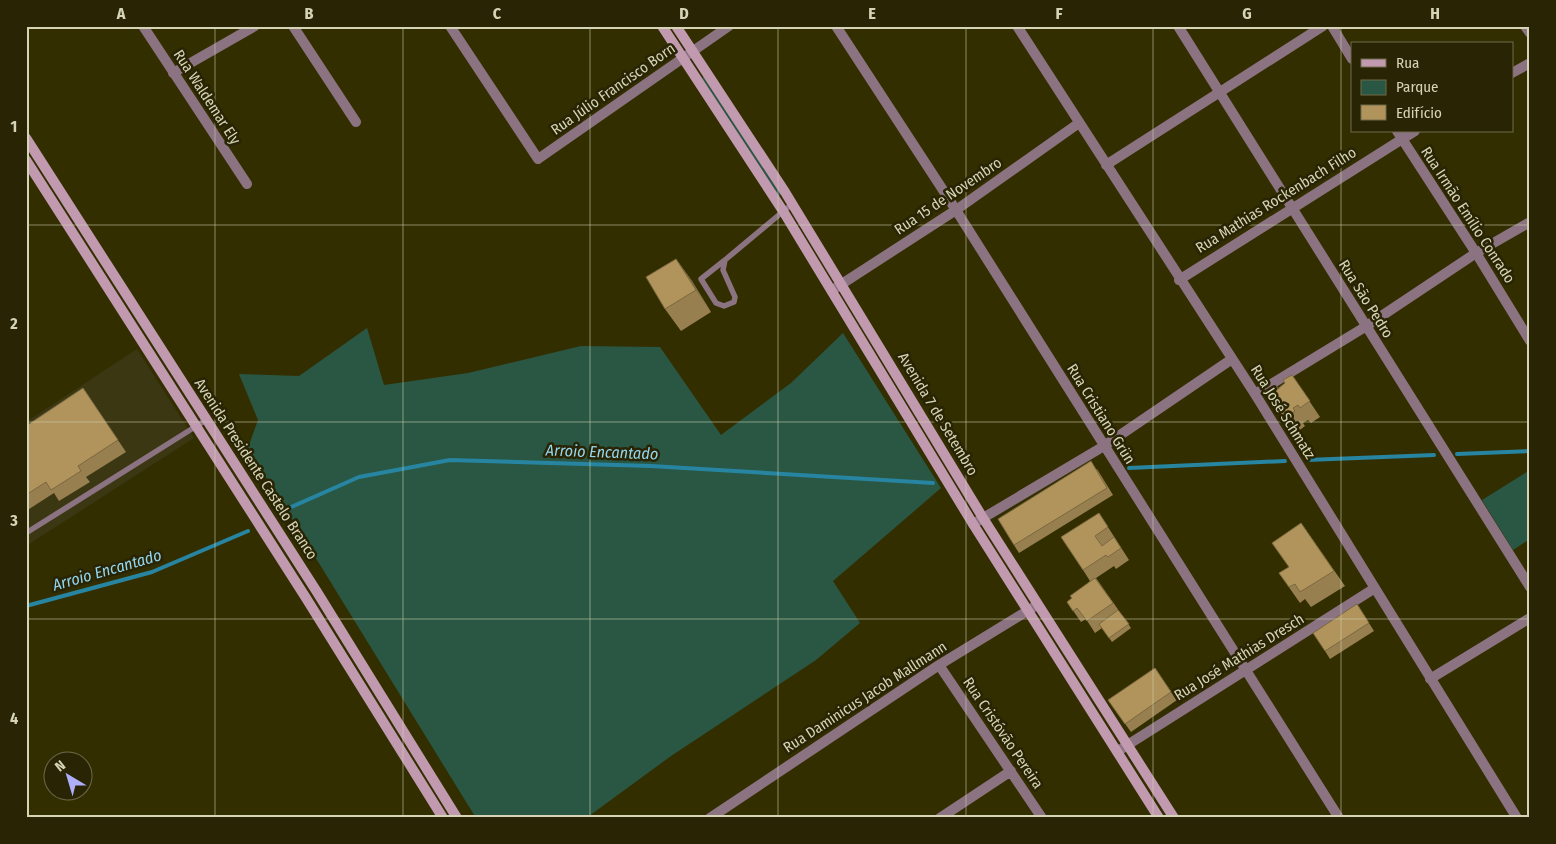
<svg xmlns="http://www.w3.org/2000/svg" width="1556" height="844" font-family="'Fira Sans Condensed',sans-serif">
	<rect width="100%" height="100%" fill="#332e00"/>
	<!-- built -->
	<path fill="#3b3713" d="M137,349L194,438L26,546V422Z"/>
	<!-- green -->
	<path fill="#2a5743" d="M704,77L781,194L779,196L702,78Z
		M367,328L384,385L468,373L581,346L660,347L721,435L791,383L843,333L941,488L833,581L860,623L816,660L671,756L589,816L476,818L248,448L258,420L239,374L299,376Z
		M1530,470V539L1513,550L1482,500Z"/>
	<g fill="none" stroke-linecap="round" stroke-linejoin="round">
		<!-- stream -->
		<path stroke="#2785a1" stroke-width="4" d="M1457,454L1530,451
			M1307,460L1434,455
			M1129,468L1285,461
			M280,512L359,477L450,460L651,466L933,483
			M26,606L152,572L248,531"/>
		<!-- service -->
		<path stroke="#8b7381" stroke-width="5.5" d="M725,260L701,279L716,303L724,306L734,302L735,297L723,270L725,260L792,204
			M26,533L206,420"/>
		<!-- minor -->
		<path stroke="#8b7381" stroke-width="10" d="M143,26L247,184
			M293,26L356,122
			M450,26L538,159L729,26
			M836,26L956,210L1339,818
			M1017,26L1255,394L1517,818
			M1178,26L1530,587
			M1525,26L1530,33
			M173,73L255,26
			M1512,73L1530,63
			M1106,165L1323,26
			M1179,280L1415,131
			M834,289L956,210L1079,123
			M1255,394L1365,327L1476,253L1530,222
			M973,524L1104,446L1232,359
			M939,665L1042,818
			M1430,679L1530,618
			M1118,751L1375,588
			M710,818L939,665L1037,605
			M940,818L1011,771"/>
		<!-- tertiary -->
		<path stroke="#8b7381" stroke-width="10" d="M1332,26L1352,59
			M1397,131L1476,253L1530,341"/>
		<!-- secondary -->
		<path stroke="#c19ab0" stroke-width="10" d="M662,26L783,211L973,524L1159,818
			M676,26L785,192L983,518L1174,818
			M26,138L317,592L457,818
			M26,160L306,598L443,818"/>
	</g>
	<!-- wall -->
	<path fill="#977f4f" d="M676,259L692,281L711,312L681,331L665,309Z
		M1292,375L1320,417L1311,423L1308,420L1303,423L1305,426L1293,435L1264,393L1278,388L1285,383Z
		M83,388L126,452L86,477L90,482L59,501L54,493L26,511V426Z
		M1097,469L1113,495L1019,553L1014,545Z
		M1099,513L1129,560L1116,569L1114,566L1096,578L1131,628L1112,642L1102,628L1095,633L1086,619L1081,622L1067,602L1072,598L1090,581L1083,570Z
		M1301,523L1345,586L1311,607L1305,599L1300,603L1279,573L1289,567Z
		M1357,604L1374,631L1330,659L1325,651Z
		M1155,668L1177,700L1131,732L1108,700Z"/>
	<!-- shaded-wall -->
	<path fill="#7b6840" d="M676,259L692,281L711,312L696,290Z"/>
	<!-- building -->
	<path fill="#b0945c" stroke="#7b6840" d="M676,259L696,290L665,309L646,277Z
		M1292,375L1310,401L1300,408L1298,405L1293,408L1295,411L1282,420L1275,408L1277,407L1274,402L1272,403L1264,393L1276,385L1278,389L1285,383L1283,380Z
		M83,388L118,440L78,466L81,471L51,490L46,482L26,495V426Z
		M1091,461L1107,488L1014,545L998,519Z
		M1099,513L1108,527L1095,536L1102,546L1114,537L1121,548L1108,557L1106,555L1083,570L1061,537Z
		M1301,523L1334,571L1300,592L1295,584L1289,587L1279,573L1289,567L1272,543Z
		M1095,578L1113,603L1087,621L1077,608L1073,611L1067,602L1072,598L1070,596Z
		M1357,604L1369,623L1325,651L1313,633Z
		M1118,610L1129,624L1109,638L1099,624Z
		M1155,668L1171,692L1125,724L1108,700Z"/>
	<!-- grid -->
	<path fill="none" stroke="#d6d4b6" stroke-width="1" stroke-opacity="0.55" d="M215,26V818M403,26V818M590,26V818M778,26V818M966,26V818M1153,26V818M1341,26V818M26,225H1530M26,422H1530M26,619H1530"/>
	<g text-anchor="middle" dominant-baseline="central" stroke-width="5" stroke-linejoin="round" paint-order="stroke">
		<!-- street labels -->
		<g font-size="15" fill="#d6d4b6" stroke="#282404">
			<text transform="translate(613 89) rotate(-35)">Rua Júlio Francisco Born</text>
			<text transform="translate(207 97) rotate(57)">Rua Waldemar Ely</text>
			<text transform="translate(948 196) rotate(-34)">Rua 15 de Novembro</text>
			<text transform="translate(1276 200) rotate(-32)">Rua Mathias Rockenbach Filho</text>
			<text transform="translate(1468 215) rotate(57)">Rua Irmão Emílio Conrado</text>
			<text transform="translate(1366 299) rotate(58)">Rua São Pedro</text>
			<text transform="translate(1283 412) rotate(58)">Rua José Schmatz</text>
			<text transform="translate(938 414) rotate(59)">Avenida 7 de Setembro</text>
			<text transform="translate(1101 414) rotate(58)">Rua Cristiano Grün</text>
			<text transform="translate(256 469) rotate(57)">Avenida Presidente Castelo Branco</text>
			<text transform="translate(1239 657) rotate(-32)">Rua José Mathias Dresch</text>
			<text transform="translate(865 697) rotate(-33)">Rua Daminicus Jacob Mallmann</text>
			<text transform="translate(1003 733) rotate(56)">Rua Cristóvão Pereira</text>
		</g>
		<!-- water labels -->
		<g font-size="16" font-style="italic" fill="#93d6ee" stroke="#282404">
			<text transform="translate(602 452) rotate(2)">Arroio Encantado</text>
			<text transform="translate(107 570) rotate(-16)">Arroio Encantado</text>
		</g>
	</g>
	<!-- border -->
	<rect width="1556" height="844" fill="none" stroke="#282404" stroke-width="55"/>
	<!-- legend -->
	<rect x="1351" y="42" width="162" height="90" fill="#282404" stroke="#6e6a4b"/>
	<rect x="1361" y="59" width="25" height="8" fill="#c19ab0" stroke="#6e6a4b"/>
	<text x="1396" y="68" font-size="15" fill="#d6d4b6">Rua</text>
	<rect x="1361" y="80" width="25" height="15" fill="#2a5743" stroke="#6e6a4b"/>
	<text x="1396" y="92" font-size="15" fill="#d6d4b6">Parque</text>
	<rect x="1361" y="105" width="25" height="15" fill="#b0945c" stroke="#6e6a4b"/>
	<text x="1396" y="118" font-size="15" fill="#d6d4b6">Edifício</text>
	<!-- north arrow -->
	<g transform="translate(68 776) rotate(322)"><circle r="24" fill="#282404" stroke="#6e6a4b"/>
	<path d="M0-4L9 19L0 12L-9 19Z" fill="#aeaefb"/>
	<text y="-8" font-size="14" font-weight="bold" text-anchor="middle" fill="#d6d4b6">N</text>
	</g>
	<rect x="28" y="28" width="1500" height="788" fill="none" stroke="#d6d4b6" stroke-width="2"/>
	<g font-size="16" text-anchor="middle" font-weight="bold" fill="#d6d4b6">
		<text x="121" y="19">A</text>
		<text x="309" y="19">B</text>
		<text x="497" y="19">C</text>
		<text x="684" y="19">D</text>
		<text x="872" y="19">E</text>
		<text x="1059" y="19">F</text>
		<text x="1247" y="19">G</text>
		<text x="1435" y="19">H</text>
		<text x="14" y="132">1</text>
		<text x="14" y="329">2</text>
		<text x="14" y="526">3</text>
		<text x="14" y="724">4</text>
	</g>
</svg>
